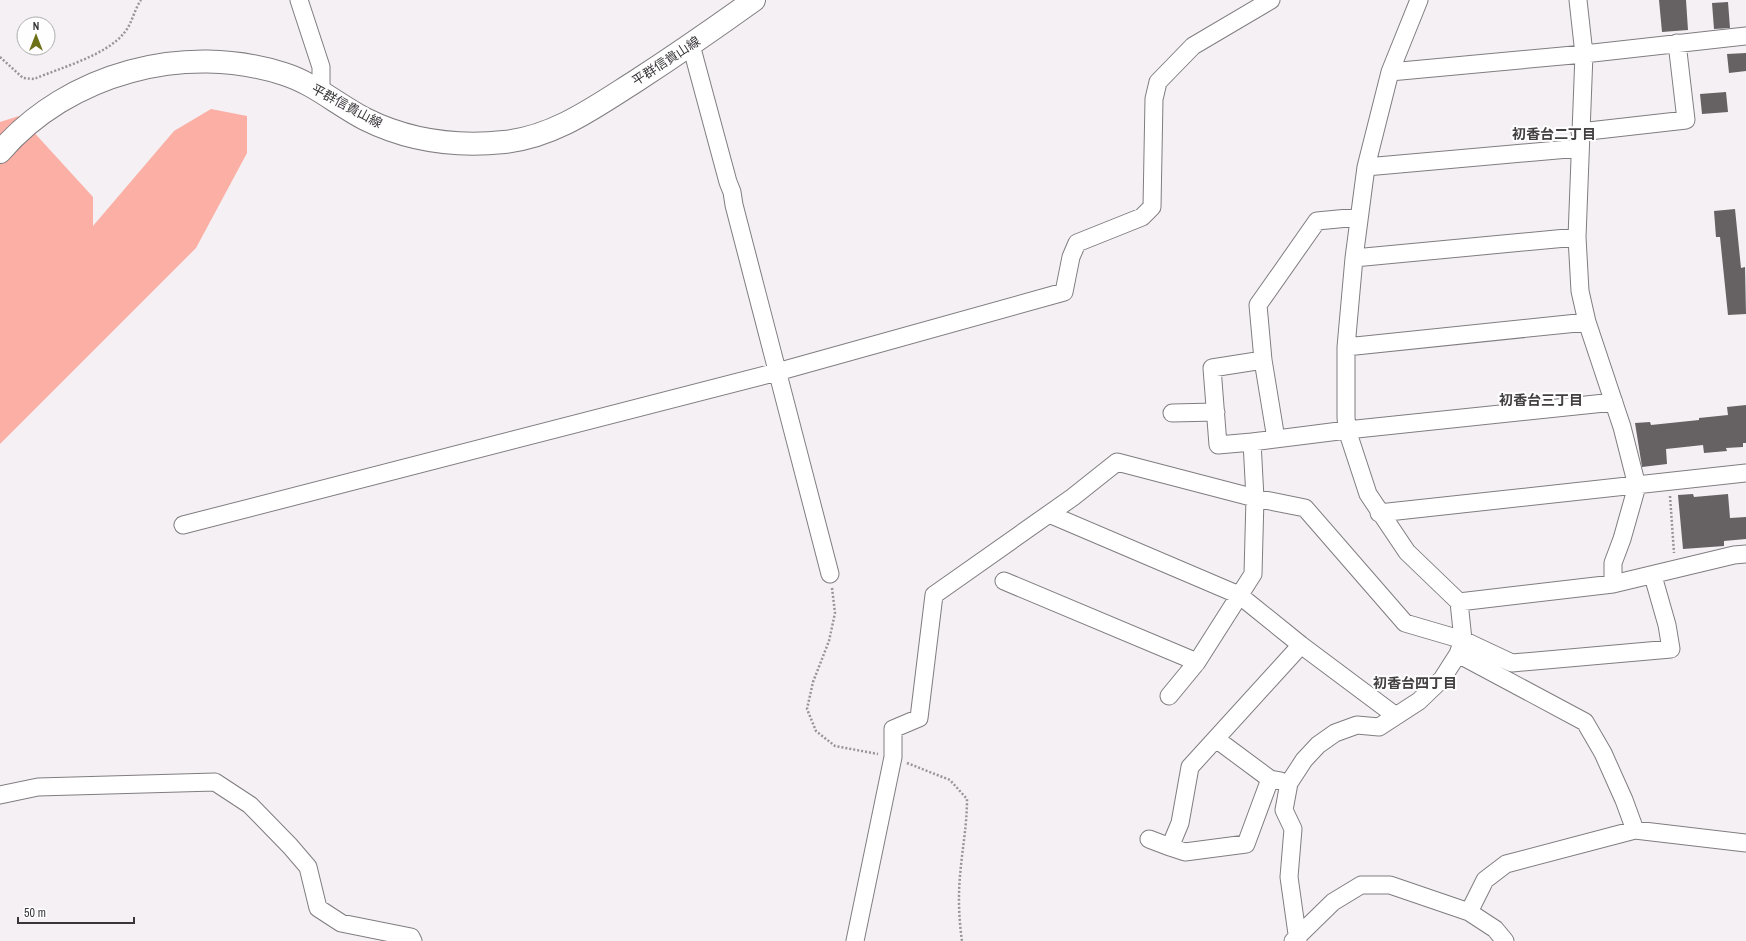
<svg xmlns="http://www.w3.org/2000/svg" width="1746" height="941" font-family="'Archivo Narrow','Noto Sans JP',sans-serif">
	<rect width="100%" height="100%" fill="#f4f0f3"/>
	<!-- green -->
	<path fill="#fcafa4" d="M211,109L247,116V153L196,248L0,444V122L19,116L93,197V226L174,131Z"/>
	<!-- building -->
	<path fill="#666263" d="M1659,0H1686L1688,30L1662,32Z
		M1728,2L1730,28L1714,29L1712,3Z
		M1746,53V71L1729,73L1727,54Z
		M1726,92L1728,112L1702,114L1700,94Z
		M1735,209L1741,268L1745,267L1746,314L1728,315L1720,237H1716L1714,211Z
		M1746,405V443H1743V447L1726,448L1727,451L1704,453L1703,445L1666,449L1667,464L1642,467L1635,423L1650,422L1651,425L1699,420V418L1728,415L1727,407Z
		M1693,494L1694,497L1728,494L1730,518L1746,517V539L1724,541V546L1683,549L1678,495Z"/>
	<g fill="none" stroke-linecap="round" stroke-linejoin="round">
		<defs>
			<path id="minor" d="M299,0L321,67V92
				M691,45L728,182L732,192L734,205L830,574
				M1390,72L1584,54L1746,36
				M1580,132L1686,120L1677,43
				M1366,167L1580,148
				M1354,258L1577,237
				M1346,347L1587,322
				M1172,413L1216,412
				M1276,439L1263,360L1258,305L1317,221L1359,217
				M1252,442L1218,445L1212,368L1263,360
				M1379,513L1746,473
				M1049,514L1239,595L1301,645L1396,716
				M183,525L777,372L1064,292L1071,257L1077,243L1142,217L1152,207L1154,99L1158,82L1193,46L1271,0
				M1004,581L1197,662
				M1613,584L1734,555L1746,554
				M1459,602L1613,584V563L1622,539L1637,486L1622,427L1587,322L1580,291L1577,237L1584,54L1578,0
				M1458,654L1585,722L1603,753L1624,800L1635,830
				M1169,696L1197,662L1253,574L1255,498L1252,442L1347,430L1614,402
				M1216,739L1270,779L1281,781
				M1270,779L1246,844L1185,852L1170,847L1180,823L1190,767L1301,645
				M0,795L38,787L215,782L250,805L290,846L308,867L318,908L341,923L411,937L413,941
				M1149,839L1170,847
				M1469,912L1485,880L1506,864L1635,830L1746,843
				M855,941L893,757V729L919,718L934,595L1073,497L1117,462L1255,498L1305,508L1405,623L1463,640L1512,663L1671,649L1667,625L1653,576
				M1293,941L1333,902L1361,885H1390L1469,912L1495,929L1505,941
				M1298,941L1289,877L1293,829L1284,810L1289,783L1304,760L1318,745L1335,733L1357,725L1379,727L1419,701L1442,679L1458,654L1463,640L1459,602L1407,552L1368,494L1347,430L1346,417V347L1354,258L1366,167L1390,72L1419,0"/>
			<path id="secondary" d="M0,152C68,73 185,42 284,74C313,83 338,105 365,119C409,141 456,147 504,142C554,137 595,107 636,81C676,55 715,28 754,0"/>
		</defs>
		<!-- minor casing -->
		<use href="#minor" stroke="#807d80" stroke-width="19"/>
		<!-- secondary casing -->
		<use href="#secondary" stroke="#807d80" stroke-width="24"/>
		<!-- path -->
		<path stroke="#989598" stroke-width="2.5" stroke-dasharray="2 2" stroke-linecap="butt" d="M0,57L23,78L34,79C60,68 107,55 124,33C132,24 134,10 141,0
			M1670,496L1674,553
			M832,588L835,613L829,641L813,682L807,709L816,731L835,746L878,754
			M907,763L950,780L967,799C967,826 962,850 960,876C958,897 959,920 962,941"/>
		<!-- minor -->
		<use href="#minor" stroke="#fff" stroke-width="17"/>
		<!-- secondary -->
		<use href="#secondary" stroke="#fff" stroke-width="22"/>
	</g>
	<g text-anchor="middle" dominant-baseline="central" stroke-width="4" stroke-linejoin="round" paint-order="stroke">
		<!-- street labels -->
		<g font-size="13" fill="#383638" stroke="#fffeff">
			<text transform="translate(666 61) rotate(-33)">平群信貴山線</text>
			<text transform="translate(347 106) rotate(28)">平群信貴山線</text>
		</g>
		<!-- neighbourhood labels -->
		<g font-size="14" font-weight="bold" fill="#434042" stroke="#fffeff">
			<text x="1554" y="134">初香台二丁目</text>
			<text x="1541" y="400">初香台三丁目</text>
			<text x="1415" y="683">初香台四丁目</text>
		</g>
	</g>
	<!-- north arrow -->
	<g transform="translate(36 36)"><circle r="19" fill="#fffeff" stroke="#afaeaf"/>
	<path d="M0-3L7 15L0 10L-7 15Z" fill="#6c7118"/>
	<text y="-6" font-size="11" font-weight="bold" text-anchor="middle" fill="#383638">N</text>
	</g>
	<!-- scale -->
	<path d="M18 917v6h116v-6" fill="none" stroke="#383638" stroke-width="2"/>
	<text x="24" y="917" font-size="12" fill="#383638" stroke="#fffeff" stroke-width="3" paint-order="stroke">50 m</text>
</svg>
